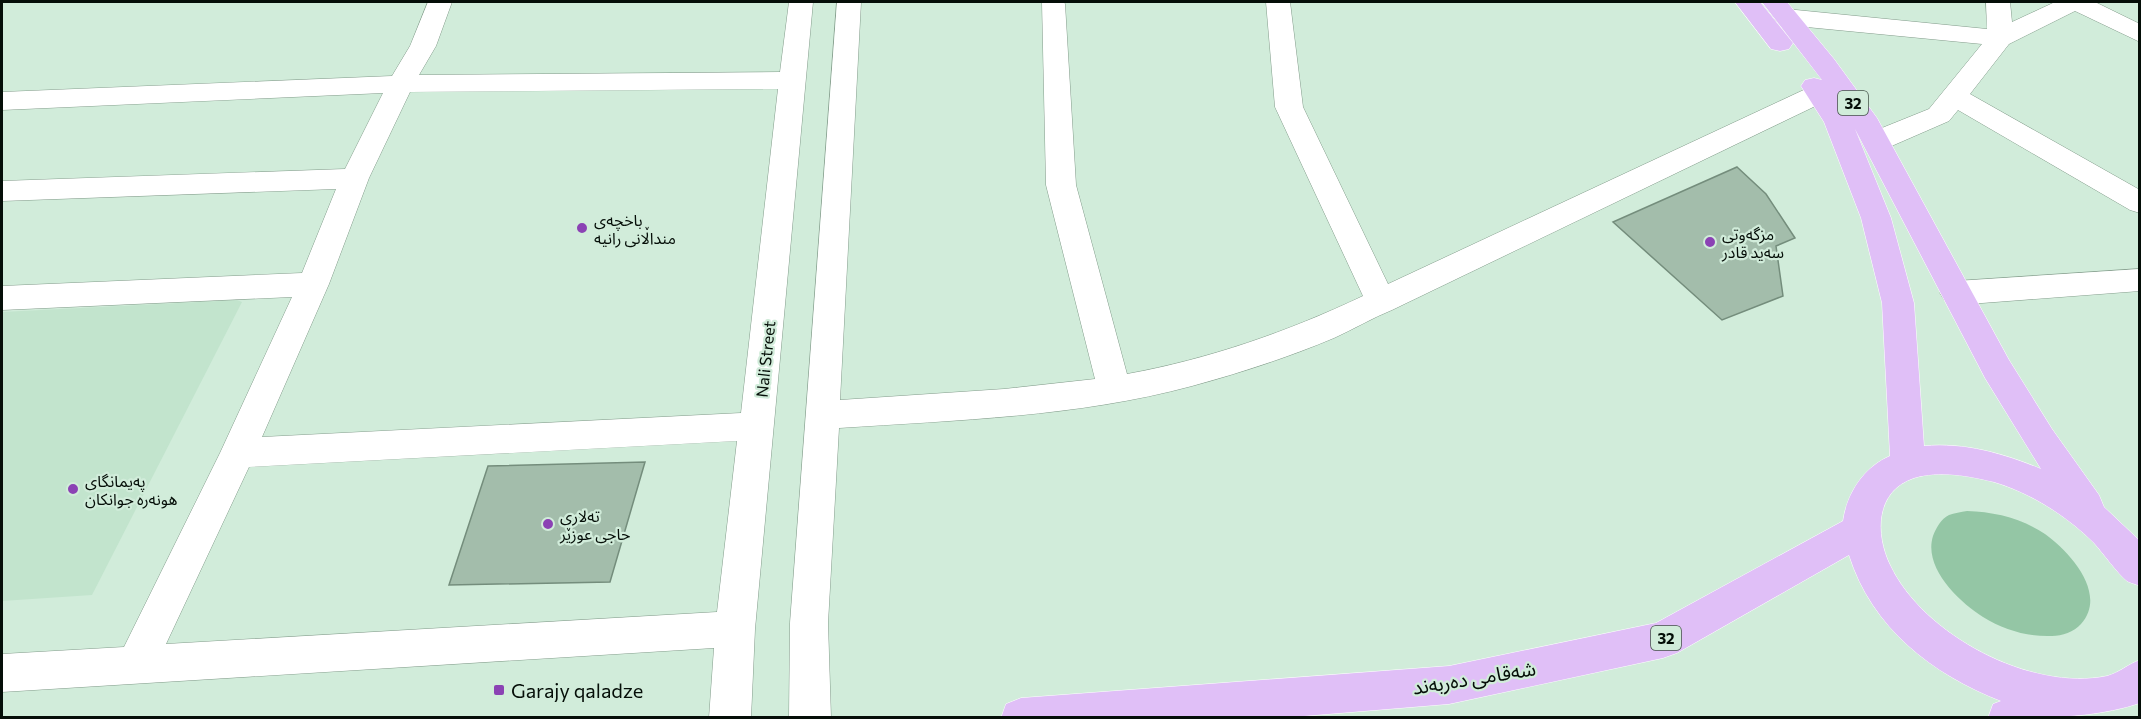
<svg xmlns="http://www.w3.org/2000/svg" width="2141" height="719" font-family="Commissioner,'Noto Sans Arabic',sans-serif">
	<rect width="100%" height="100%" fill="#d1ecda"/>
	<!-- built -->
	<path fill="#c2e4cd" d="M237,300L242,302L92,595L2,601V312Z"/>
	<!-- green -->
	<path fill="#94c6a5" d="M1967,511C1995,512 2021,518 2045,534C2070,552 2108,594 2081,624C2074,632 2062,636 2052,636C2028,637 2004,630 1983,617C1959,602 1923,568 1933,536C1936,528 1941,519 1949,515C1954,513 1961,512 1967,511Z"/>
	<!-- building -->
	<path fill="#a3bdab" stroke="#748d7c" stroke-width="1.5" d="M1737,167L1766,194L1795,238L1776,246L1783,296L1722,320L1613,222Z
		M645,462L610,582L449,585L488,466Z"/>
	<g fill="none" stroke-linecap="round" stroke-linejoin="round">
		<defs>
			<path id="minor" d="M428,2H452L436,46L419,75L780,72L789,2H813L755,629L751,718H709L714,648L2,692V654L124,647L220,453L292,297L2,310V286L302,273L336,189L2,201V181L345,169L383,93L2,110V92L392,76L410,46ZM778,89L741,413L262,437L329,284L369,178L410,92ZM737,441L717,612L166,644L249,467Z
				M837,2H861L840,400L1004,389L1095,379L1046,185L1042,2H1064L1065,4L1076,185L1127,374C1209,359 1287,332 1363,296L1275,107L1266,2H1290L1303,107L1388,284L1810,87L1820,84L1830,87L1833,93L1830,99L1392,310C1372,318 1354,329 1334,338C1289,357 1240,373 1192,386C1077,417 957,420 839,428L828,623L831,718H789L790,623Z
				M1986,2H2010L2012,22L2055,2H2095L2140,24V42L2075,11L2009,44L1970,94L2140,190V213L2130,210L1958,110L1949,121L1887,148L1877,150L1867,148L1863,141L1867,134L1929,109L1982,44L1786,25L1777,22L1773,17L1777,12L1786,9L1987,29Z
				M2140,269V291L1956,305L1945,301L1940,293L1945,285L1956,281Z"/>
			<path id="highway" d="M1735,2H1760L1793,43L1789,49L1780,51L1771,49Z
				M1762,2H1787L1834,59L1877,118L2009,360L2052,429L2099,495L2104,507L2140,541V586C2136,584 2130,583 2127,581C2118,574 2103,553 2094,543C2067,516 2031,493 1994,482C1970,476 1939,470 1914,478C1875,491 1875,534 1890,565C1923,635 2031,692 2107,676C2119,673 2128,664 2140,660V703C2092,719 2039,718 1988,718L1993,704L2001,701C1932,674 1872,628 1849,555L1677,653L1663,658L1449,704L1280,718H1001L1006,704L1021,698L1449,666L1656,623L1843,521C1847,493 1864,467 1890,456L1882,303L1861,218L1824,122L1801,86L1805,80L1814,78L1822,80ZM1855,129L1985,378L2041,469C2005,454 1964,442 1924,446L1914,303L1891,218Z"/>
		</defs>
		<!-- minor casing -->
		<use href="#minor" stroke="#839c8b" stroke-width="1"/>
		<!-- highway casing -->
		<use href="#highway" stroke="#fff" stroke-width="1"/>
		<!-- minor -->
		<use href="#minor" fill="#fff" fill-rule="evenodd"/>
		<!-- highway -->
		<use href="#highway" fill="#e0bff7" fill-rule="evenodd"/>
	</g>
	<!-- markers -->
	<g fill="#8b42b4" stroke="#d1ecda" stroke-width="2">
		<circle cx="582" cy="228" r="6"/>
		<circle cx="1710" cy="242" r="6"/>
		<circle cx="73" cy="489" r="6"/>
		<circle cx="548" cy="524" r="6"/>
		<rect x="493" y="684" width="12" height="12" rx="3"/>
	</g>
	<g text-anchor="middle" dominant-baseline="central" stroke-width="4.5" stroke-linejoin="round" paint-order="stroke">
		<!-- shield labels -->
		<g fill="#d1ecda" stroke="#425147" stroke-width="1.5">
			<rect x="1838" y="91" width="30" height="24" rx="4.5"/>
			<rect x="1651" y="626" width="30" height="24" rx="4.5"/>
		</g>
		<g font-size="15" font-weight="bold" fill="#050e08">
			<text x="1853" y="103">32</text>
			<text x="1666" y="638">32</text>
		</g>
		<!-- poi labels -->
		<g font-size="16" fill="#050e08" stroke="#d1ecda" text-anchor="start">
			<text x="594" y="219">باخچەی<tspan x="594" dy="18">منداڵانی رانیە</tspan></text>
			<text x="1722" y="233">مزگەوتی<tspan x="1722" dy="18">سەید قادر</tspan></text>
			<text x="85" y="480">پەیمانگای<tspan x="85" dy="18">هونەرە جوانکان</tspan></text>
			<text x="560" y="515">تەلاری<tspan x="560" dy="18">حاجی عوزێر</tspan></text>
		</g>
		<!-- street labels -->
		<g font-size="16" fill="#050e08" stroke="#d1ecda">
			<text transform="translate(765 359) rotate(-84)">Nali Street</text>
		</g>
		<!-- near-street labels -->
		<g font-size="20" fill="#050e08" stroke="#d1ecda">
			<text transform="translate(1474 677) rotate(-9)">شەقامی دەربەند</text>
		</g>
		<!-- near-poi labels -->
		<g font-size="20" fill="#050e08" stroke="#d1ecda" text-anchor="start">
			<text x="511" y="690">Garajy qaladze</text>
		</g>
	</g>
	<!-- border -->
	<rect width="2141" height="719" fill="none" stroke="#050e08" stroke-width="6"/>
</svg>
